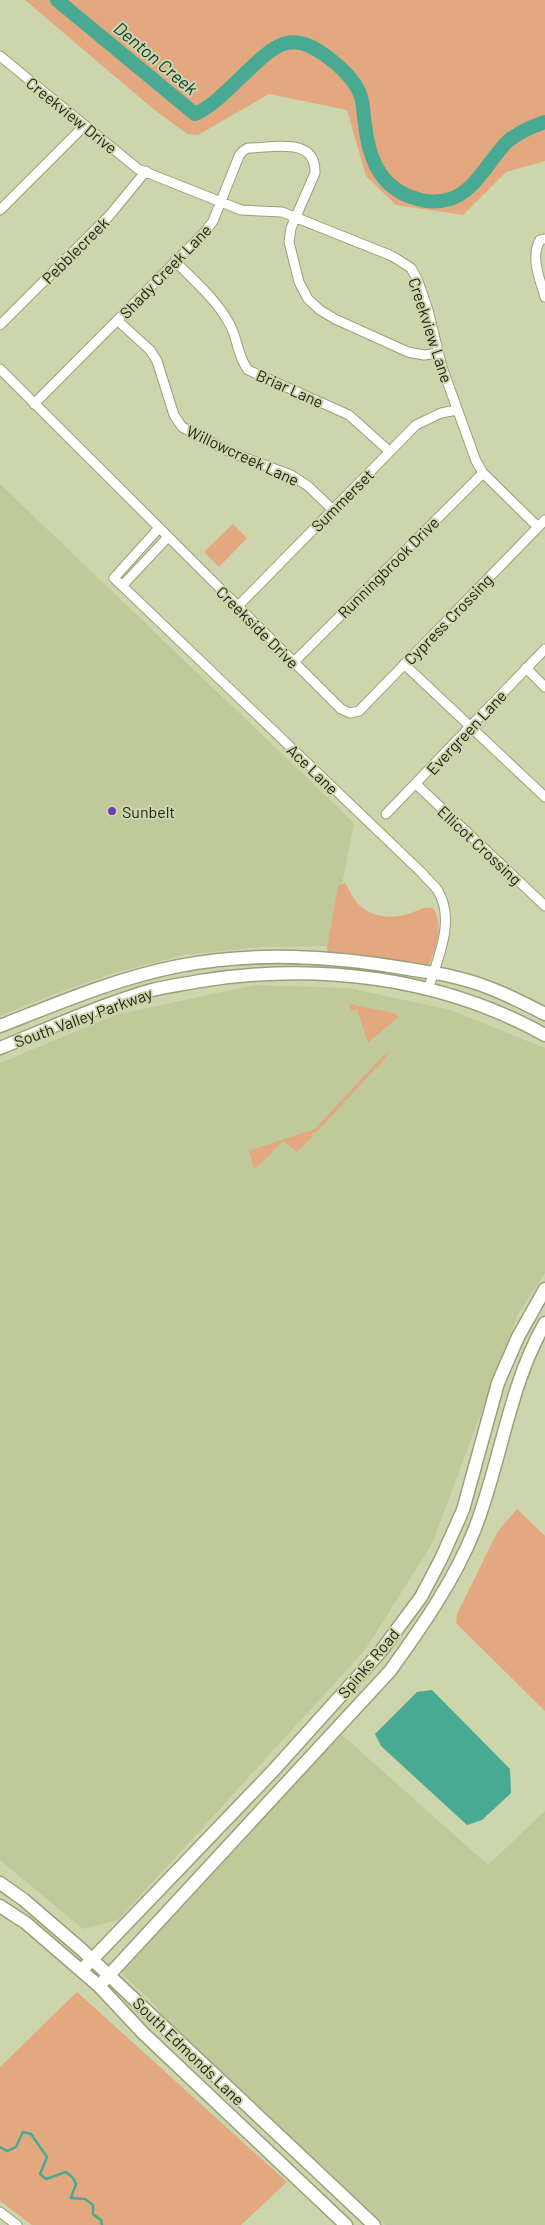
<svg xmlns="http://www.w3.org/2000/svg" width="545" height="2225" font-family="Barlow,sans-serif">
	<rect width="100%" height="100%" fill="#cdd5ad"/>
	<!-- built -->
	<path fill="#c0c99a" d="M0,484L354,823L330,946L262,947L184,955L114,973L60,992L0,1016Z
		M255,985L349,988L450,1010L545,1048V1273L518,1314L432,1544L365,1650L118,1920L83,1929L0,1860V1063L115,1015Z
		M341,1734L488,1865L545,1811V2225H386L171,2027L154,2004L120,1972Z"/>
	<!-- green -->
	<path fill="#e3a87f" d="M25,0H545V161L506,172L463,215L396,205L366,176L347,110L269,94L198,135L187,134L152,108Z
		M233,524L247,538L219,567L204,552Z
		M345,883C349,888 351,895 355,900C368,918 392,920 411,913C419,910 425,906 433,908C444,924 437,952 427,967L328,953L327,949L338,886Z
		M349,1004L394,1013L398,1017L368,1043L357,1009L351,1011Z
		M390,1052L377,1068L373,1069V1071L346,1100L343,1101L344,1103L315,1133L313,1132L312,1137L297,1152L283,1141L259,1166L254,1168L249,1151L315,1129L383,1056Z
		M517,1509L545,1536V1711L456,1623L457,1614L498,1531Z
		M77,1992L287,2182L241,2225H32L0,2201V2067Z"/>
	<!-- water -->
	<path fill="#49aa94" d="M432,1690L510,1769L511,1793L482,1820L467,1825L381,1746L375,1734L417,1692Z"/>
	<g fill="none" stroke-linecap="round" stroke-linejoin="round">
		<!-- stream -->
		<path stroke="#49aa94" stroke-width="2.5" d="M0,2147L7,2151L16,2147L23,2132L31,2134L47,2157L40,2174L46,2179L66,2172L73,2178L76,2184L71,2198L85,2199L93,2205V2214L101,2220L102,2225"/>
		<!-- river -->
		<path stroke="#49aa94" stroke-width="14" d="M57,0L195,114C226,101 262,47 287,43C301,40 313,47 325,55C338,65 354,78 360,94C364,103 363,114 365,124C368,153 377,182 406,195C421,201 433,204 450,199C476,191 489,159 508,141C518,133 533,126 545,122"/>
		<defs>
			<path id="street" d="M0,56L138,169L241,210L282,212L392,256L411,268L418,281L428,310L442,367L476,461L483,473L538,527
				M0,210L84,126
				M545,239L540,240C530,258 540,279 545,297
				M175,261C194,281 216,299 229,323C238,338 237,356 248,370L349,415L389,451
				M118,321L150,350L157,361L174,415L182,427L230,452L291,475L308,486L332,509
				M0,325L109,216L146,171
				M0,369L341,709L350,713L359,711L545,520
				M34,404L204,233L213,221L239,156L243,151L248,148C273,148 316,136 315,173L291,228L289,242L299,282L308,299L320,310L335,319L408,352L424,355L439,353
				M159,528L114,578L422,873C427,879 434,885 438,891C456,921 437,960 428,990
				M122,586L168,537
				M238,606L416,425L441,413L457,410
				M294,662L483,473
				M404,664L545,797
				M526,668L545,687
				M416,784L545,906
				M386,814L545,649
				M0,2212L17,2225"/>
			<path id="secondary" d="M0,1026C59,1003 117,978 179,966C256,951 333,956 409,969C424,972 440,973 454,977C486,984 516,999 545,1014
				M0,1048C50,1028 100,1005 152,990C168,986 184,984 200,981C317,962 441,977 545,1035
				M0,1883L24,1900L81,1949L374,2225
				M0,1906L26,1923L99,1986L143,2033L346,2225
				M82,1970L272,1772L381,1651L421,1597L441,1559L463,1510L498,1383L518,1337L545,1289
				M99,1986L390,1671C421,1628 454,1581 474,1531C501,1463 508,1388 545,1323"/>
		</defs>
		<!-- street casing -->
		<use href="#street" stroke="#9aa17a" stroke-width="11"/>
		<!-- secondary casing -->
		<use href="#secondary" stroke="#9aa17a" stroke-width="15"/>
		<!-- street -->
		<use href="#street" stroke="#fff" stroke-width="9"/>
		<!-- secondary -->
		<use href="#secondary" stroke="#fff" stroke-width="12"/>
	</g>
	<!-- markers -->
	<circle fill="#6b3eb6" stroke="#cdd5ad" stroke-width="2" cx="112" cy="811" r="5"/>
	<g text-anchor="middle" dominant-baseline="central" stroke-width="4" stroke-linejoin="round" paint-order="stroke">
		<!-- street labels -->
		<g font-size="16" fill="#1f2213" stroke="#cdd5ad">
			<text transform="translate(72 115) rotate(39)">Creekview Drive</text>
			<text transform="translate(75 250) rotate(-45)">Pebblecreek</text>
			<text transform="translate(165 271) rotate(-46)">Shady Creek Lane</text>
			<text transform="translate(431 330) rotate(72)">Creekview Lane</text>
			<text transform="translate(290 388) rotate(24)">Briar Lane</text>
			<text transform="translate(243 455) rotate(25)">Willowcreek Lane</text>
			<text transform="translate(342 500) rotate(-45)">Summerset</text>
			<text transform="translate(388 567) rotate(-45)">Runningbrook Drive</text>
			<text transform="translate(448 619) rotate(-46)">Cypress Crossing</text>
			<text transform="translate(258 627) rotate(45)">Creekside Drive</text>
			<text transform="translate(466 732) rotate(-47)">Evergreen Lane</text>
			<text transform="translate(313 769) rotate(44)">Ace Lane</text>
			<text transform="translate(480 845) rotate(43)">Ellicot Crossing</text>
			<text transform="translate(83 1017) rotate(-20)">South Valley Parkway</text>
			<text transform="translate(368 1663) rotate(-50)">Spinks Road</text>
			<text transform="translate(189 2051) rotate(44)">South Edmonds Lane</text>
		</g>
		<!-- poi labels -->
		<g font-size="16" fill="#1f2213" stroke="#cdd5ad" text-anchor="start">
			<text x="122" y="811">Sunbelt</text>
		</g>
		<!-- water labels -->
		<g font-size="18" font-style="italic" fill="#0e3b31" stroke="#cdd5ad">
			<text transform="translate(156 58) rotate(40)">Denton Creek</text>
		</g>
	</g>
</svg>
